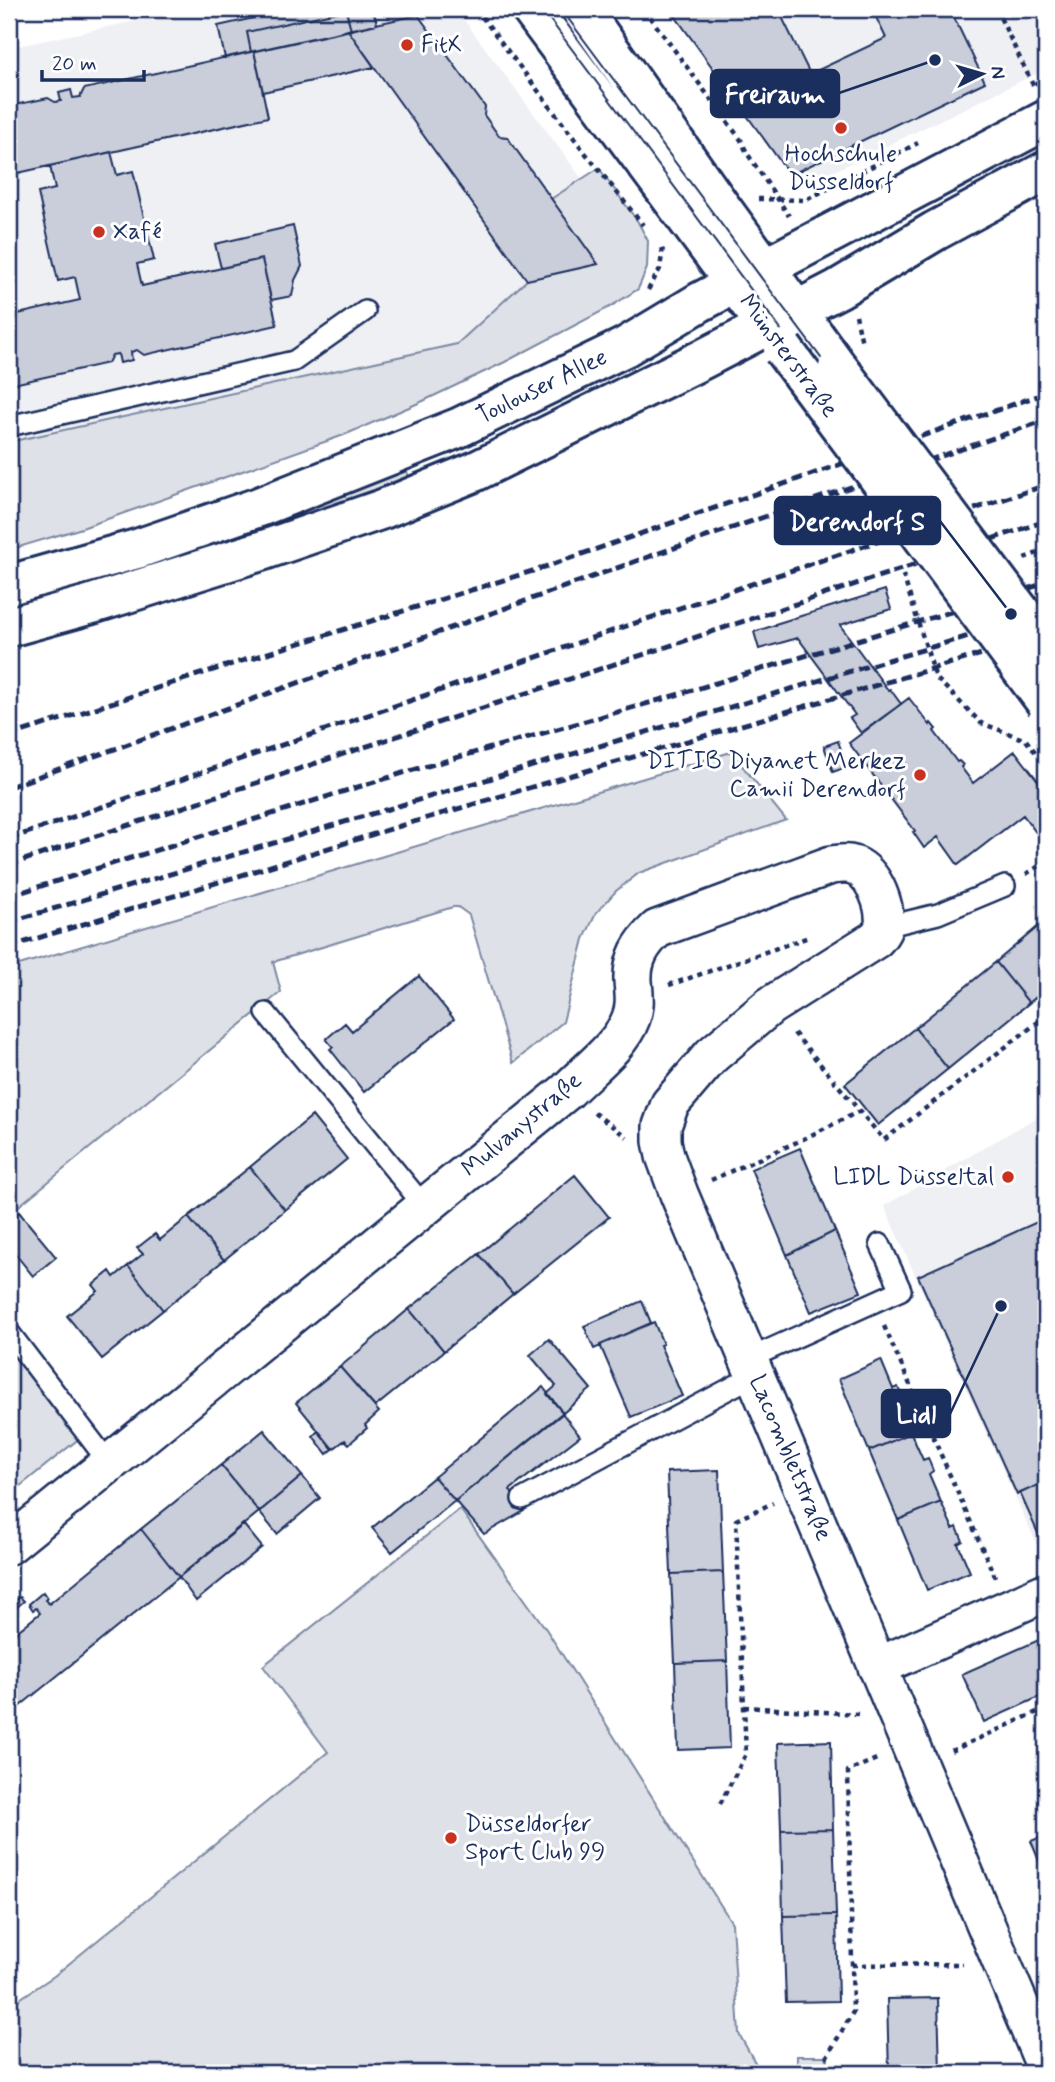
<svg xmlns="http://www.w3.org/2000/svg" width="1055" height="2082" font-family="Mynerve,sans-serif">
	<rect width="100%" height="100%" fill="#fff"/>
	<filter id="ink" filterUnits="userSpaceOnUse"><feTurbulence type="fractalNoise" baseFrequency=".0143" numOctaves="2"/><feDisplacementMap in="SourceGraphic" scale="14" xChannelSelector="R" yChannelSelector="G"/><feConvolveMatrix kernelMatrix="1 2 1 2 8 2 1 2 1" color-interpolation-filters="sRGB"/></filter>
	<g filter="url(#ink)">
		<!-- built -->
		<path fill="#eff0f4" d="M191,9H456L643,261L403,375L9,469V48Z
			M672,9H1046V69L801,187Z
			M1046,1112V1554L1042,1556L884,1206Z"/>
		<!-- green -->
		<path fill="#dee1e7" stroke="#7c88a2" stroke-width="2" d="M599,168L638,222L648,241L647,268L638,289L610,307L505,362L421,402L344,435L82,528L9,550V442L457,344L527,280L597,264L551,199Z
			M404,464L409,477L264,536L9,615V597Z
			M731,752L786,820L639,873L616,891L596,913L584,939L563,1022L513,1063L469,915L458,907H453L273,962L281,992L9,1214V968Z
			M9,1344L81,1437L9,1495Z
			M460,1509L546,1629L732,1923L739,2034L761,2073H9V2006L54,1976L328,1752L263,1666Z
			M797,2056H824L828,2060L824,2066L828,2073H797Z"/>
		<!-- building -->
		<path fill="#caceda" stroke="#1b2f5e" stroke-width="2" d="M294,9H373L377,24L351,30L346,10L247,32L251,52L225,58L218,26Z
			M670,9H778L810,74L886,38L872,9H950L985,82L790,175Z
			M346,10L351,30L251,52L247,32Z
			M418,15L485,107L484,115L499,136L507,137L598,264L527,280L348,30Z
			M348,30L374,67L263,92L254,51Z
			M254,51L268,117L9,175V106L48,98L55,102L61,101L59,93L71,90L73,98L80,97L84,89Z
			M111,152L117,175L133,171L154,260L137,264L142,286L262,259L277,325L144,355L137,350L131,352L132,360L120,363L118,354L112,355L108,363L9,385V316L80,300L75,277L58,281L38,193L55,189L50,166Z
			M293,226L302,266L295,280L292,296L271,300L262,259L221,268L215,244Z
			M885,590L891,609L840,625L888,690L890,689L901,704L861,733L850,718L855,715L798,638L759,649L754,632L775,625V624Z
			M909,698L930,725L931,723L936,729L934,731L957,762L959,761L963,765L961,767L973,783L1015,751L1046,791V846L1023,815L958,865L938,837L924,848L913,832L915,831L849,743Z
			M838,741L847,767L833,772L824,746Z
			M1046,920V989L1029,1003L996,962Z
			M996,962L1029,1003L948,1069L915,1028Z
			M419,976L454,1019L364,1092L330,1049L333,1047L326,1039L345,1023L352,1031Z
			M915,1028L948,1069L878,1125L845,1084Z
			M312,1116L347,1159L285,1210L250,1167Z
			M800,1148L835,1231L787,1255L751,1169Z
			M250,1167L285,1210L224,1260L188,1217Z
			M575,1175L609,1217L513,1294L479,1254Z
			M19,1212L56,1257L33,1276L9,1246V1221Z
			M188,1217L224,1260L163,1310L128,1266L143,1254L137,1248L155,1234L160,1240Z
			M1046,1218V1481L1017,1495L918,1276Z
			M835,1231L861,1292L811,1312L787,1255Z
			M479,1254L513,1294L444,1351L409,1309Z
			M128,1266L163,1310L102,1359L67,1316L98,1291L93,1285L110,1271L114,1277Z
			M642,1301L651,1323L600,1345L601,1346L594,1349L584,1326Z
			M409,1309L444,1351L375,1407L340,1367Z
			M654,1322L663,1344L660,1345L682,1396L631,1417L600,1345Z
			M549,1339L591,1389L563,1413L547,1394L556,1386L530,1355Z
			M881,1360L893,1389L898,1387L904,1401L899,1403L911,1433L869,1451L839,1379Z
			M340,1367L379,1412L365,1425L367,1428L349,1444L345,1440L333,1449L296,1403Z
			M543,1387L563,1413L455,1501L434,1477Z
			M562,1413L580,1436L510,1490L524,1511L484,1534L455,1501Z
			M264,1430L302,1476L259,1512L221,1465Z
			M318,1431L333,1449L327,1454L313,1436Z
			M911,1433L923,1460L928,1458L933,1471L929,1474L941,1502L898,1520L869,1451Z
			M221,1465L259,1512L179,1577L141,1529Z
			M719,1470L723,1572L671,1574L667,1472Z
			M302,1476L320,1498L277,1534L259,1512Z
			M434,1477L455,1501L392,1552L372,1528Z
			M1043,1483L1046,1490V1537L1041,1540L1020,1493Z
			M941,1502L953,1529L957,1527L963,1541L958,1544L970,1572L927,1590L898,1520Z
			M243,1524L262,1547L196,1601L179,1577Z
			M141,1529L179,1577L9,1715V1638L40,1613L36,1608L33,1610L29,1604L43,1592L47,1598L45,1600L49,1604Z
			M723,1572L727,1661L675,1663L671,1574Z
			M20,1597L24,1601L9,1614V1606Z
			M1041,1639L1046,1652V1694L984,1722L962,1674Z
			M727,1661L730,1748L678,1750L675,1663Z
			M831,1741L833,1829L781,1830L778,1743Z
			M833,1829L836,1915L783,1916L781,1830Z
			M1046,1835V1878L1031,1841Z
			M836,1915L838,2001L786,2002L783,1916Z
			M938,1998L940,2073H889L887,1999Z"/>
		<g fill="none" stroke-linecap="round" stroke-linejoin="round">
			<defs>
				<path id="lane" d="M9,426L294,361L365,311
					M884,927L938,914L1005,886
					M266,1013L424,1206
					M9,1332L109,1463
					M748,1359L901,1290L880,1244
					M522,1499L755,1375"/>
				<path id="street" d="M9,1545L567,1091C587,1070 621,1046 631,1018C636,1005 634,995 633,981C632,959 641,944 657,929L831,865C840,864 849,862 858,867C875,877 886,906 884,925C883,931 879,935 876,939L770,1006L712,1055L670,1104L662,1126V1141L665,1156L679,1194L1046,2068
					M877,1667L1046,1592"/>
				<path id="secondary" d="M531,9L751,305
					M581,9L720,206L838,368
					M9,585L137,549L259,507L458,428L625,347L700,302L1046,120
					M9,627L92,604L264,550L383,509L474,472L703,359L838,289L935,231L1046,171"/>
			</defs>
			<!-- lane casing -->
			<use href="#lane" stroke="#1b2f5e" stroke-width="24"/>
			<!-- street casing -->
			<use href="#street" stroke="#1b2f5e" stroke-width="42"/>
			<!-- secondary casing -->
			<use href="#secondary" stroke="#1b2f5e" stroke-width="44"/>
			<!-- path -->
			<path stroke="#1b2f5e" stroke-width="4.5" stroke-dasharray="5 5" stroke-linecap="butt" d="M476,9L583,150L643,225
				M644,9L741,140L747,153L789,216
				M996,9L1033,85
				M1035,84L1046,78
				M758,199L806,200L918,143
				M648,290L660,269L663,247
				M1024,558L1046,550
				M1045,765L1046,764
				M1026,874L1046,862
				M669,985L809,937
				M794,1033L884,1140L1046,1016
				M594,1113L627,1137
				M711,1180L797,1142L860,1111
				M884,1326L995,1577
				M744,1707L858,1714
				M951,1751L1046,1708
				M720,1804L746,1754L736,1520L773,1503
				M852,1965L963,1964
				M826,2058L853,2012L848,1771L879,1758"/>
			<!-- lane -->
			<use href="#lane" stroke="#fff" stroke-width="19"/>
			<!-- street -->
			<use href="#street" stroke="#fff" stroke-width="37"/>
			<!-- secondary -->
			<use href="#secondary" stroke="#fff" stroke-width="38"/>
			<!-- tram -->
			<path stroke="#1b2f5e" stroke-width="2" d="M542,9L1046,686
				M561,9L1046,660"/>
			<!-- rail -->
			<path stroke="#1b2f5e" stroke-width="5" stroke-dasharray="10 5" stroke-linecap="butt" d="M9,736L213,670L536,570L1046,393
				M9,787L642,559L1046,420
				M9,839L644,620L1046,485
				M9,865L1046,521
				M9,896L403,773L663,699L1046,583
				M9,922L1046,613
				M9,947L400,826L1046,635"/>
			<defs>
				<path id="secondary-bridge" d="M783,349L1046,702
					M838,368L1046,646"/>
			</defs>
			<!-- secondary-bridge casing -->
			<use href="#secondary-bridge" stroke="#1b2f5e" stroke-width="44" stroke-linecap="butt"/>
			<!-- path-bridge -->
			<path stroke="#1b2f5e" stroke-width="4.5" stroke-dasharray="5 5" stroke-linecap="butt" d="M856,315L862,343
				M903,575L936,678L981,723L1026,740L1046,766"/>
			<!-- secondary-bridge -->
			<use href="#secondary-bridge" stroke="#fff" stroke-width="38"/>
		</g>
	</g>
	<!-- markers -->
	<g fill="#c8321e" stroke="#fff" stroke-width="2.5">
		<circle cx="407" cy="45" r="7"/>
		<circle cx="841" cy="128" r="7"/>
		<circle cx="99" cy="232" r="7"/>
		<circle cx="920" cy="775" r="7"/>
		<circle cx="1008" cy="1177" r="7"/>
		<circle cx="451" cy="1838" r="7"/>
	</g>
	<g text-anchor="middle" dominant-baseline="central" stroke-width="6" stroke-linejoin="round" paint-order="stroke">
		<!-- poi labels -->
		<g font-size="24" fill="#1b2f5e" stroke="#fff" text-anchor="start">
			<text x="421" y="45">FitX</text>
			<text x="841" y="154" text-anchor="middle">Hochschule<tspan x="841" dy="28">Düsseldorf</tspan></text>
			<text x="113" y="232">Xafé</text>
			<text x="906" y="761" text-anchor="end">DITIB Diyanet Merkez<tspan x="906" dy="28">Camii Derendorf</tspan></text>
			<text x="994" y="1177" text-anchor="end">LIDL Düsseltal</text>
			<text x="465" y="1824">Düsseldorfer<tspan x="465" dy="28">Sport Club 99</tspan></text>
		</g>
		<!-- street labels -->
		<g font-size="24" fill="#1b2f5e" stroke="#fff">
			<text transform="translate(788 356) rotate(53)">Münsterstraße</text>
			<text transform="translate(542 387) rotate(-26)">Toulouser Allee</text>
			<text transform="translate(522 1125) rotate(-40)">Mulvanystraße</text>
			<text transform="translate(790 1458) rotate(67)">Lacombletstraße</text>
		</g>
	</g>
	<!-- callouts -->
	<path fill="none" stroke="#1b2f5e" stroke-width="2.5" d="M935 60L839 93M1011 614L940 521M1001 1306L950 1414"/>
	<g fill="#1b2f5e" stroke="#fff" stroke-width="2.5">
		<circle cx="935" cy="60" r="7"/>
		<circle cx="1011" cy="614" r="7"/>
		<circle cx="1001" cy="1306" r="7"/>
	</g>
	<g fill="#1b2f5e" stroke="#1b2f5e" stroke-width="2.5">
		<rect x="711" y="70" width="128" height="47" rx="7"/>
		<rect x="775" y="497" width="165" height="47" rx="7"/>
		<rect x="882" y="1390" width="68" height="47" rx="7"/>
	</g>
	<g font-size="26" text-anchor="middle" font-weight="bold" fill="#fff">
		<text x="775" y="103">Freiraum</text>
		<text x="857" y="530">Derendorf S</text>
		<text x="916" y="1423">Lidl</text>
	</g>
	<!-- margin -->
	<rect width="1055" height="2082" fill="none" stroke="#fff" stroke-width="35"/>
	<rect x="18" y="18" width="1020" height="2047" fill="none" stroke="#1b2f5e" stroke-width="2.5" filter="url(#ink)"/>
	<!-- north arrow -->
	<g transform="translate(982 74) rotate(85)" stroke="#ffffff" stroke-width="5" paint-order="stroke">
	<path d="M0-5L12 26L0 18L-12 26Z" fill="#1b2f5e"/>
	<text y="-10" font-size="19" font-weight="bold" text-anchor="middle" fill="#1b2f5e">N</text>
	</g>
	<!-- scale -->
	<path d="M42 70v10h102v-10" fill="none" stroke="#1b2f5e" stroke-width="3.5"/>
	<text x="52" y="70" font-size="21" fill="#1b2f5e" stroke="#ffffff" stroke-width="5" paint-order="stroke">20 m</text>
</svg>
